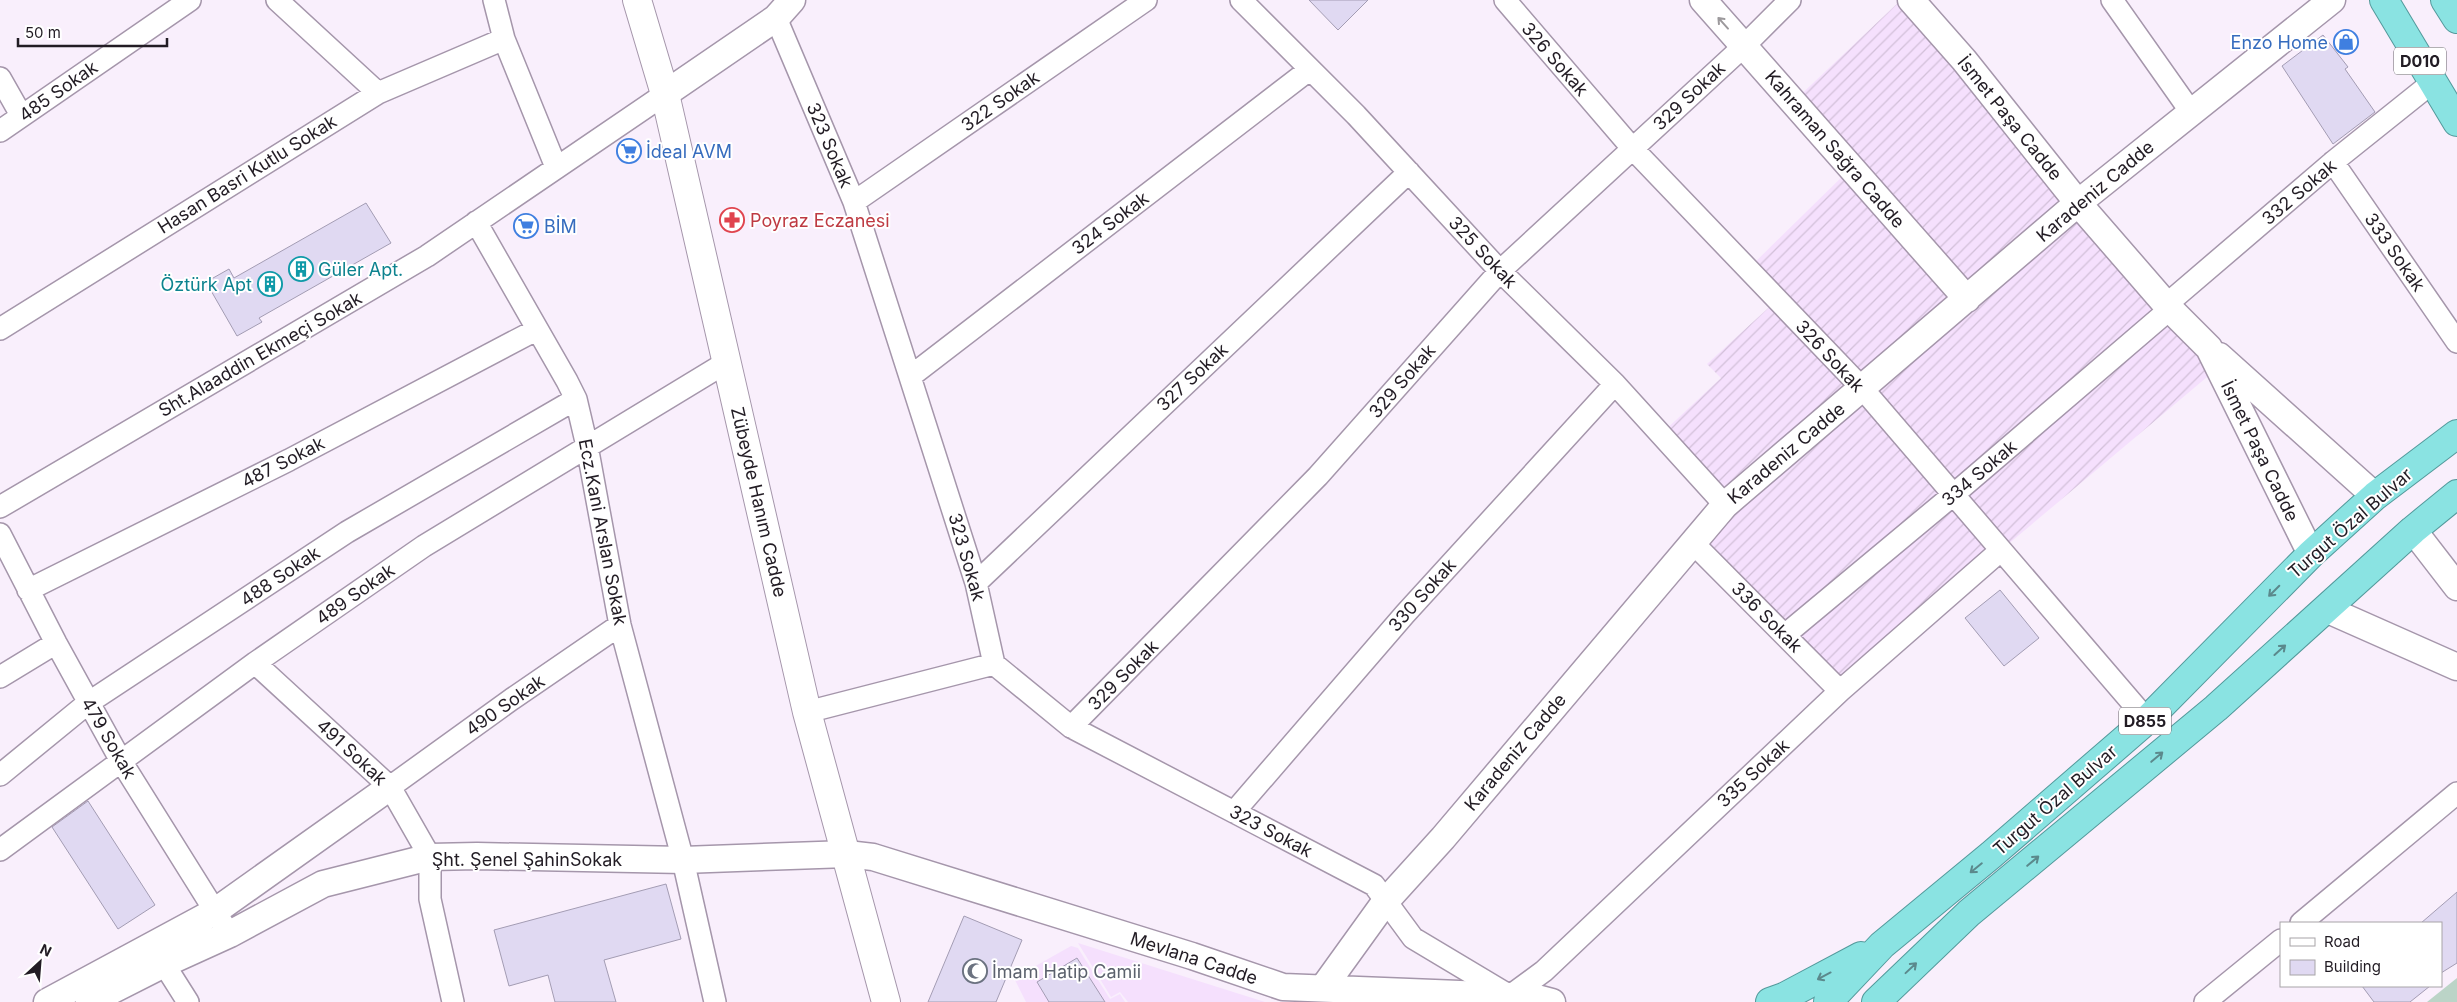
<svg xmlns="http://www.w3.org/2000/svg" width="2457" height="1002" font-family="Inter,sans-serif">
	<defs>
		<pattern id="industrial-furrows" width="10" height="10" patternUnits="userSpaceOnUse" patternTransform="scale(1.25)"><rect width="10" height="10" fill="#f5e0fd"/><path d="M-1 1l2-2M0 10L10 0M9 11l2-2" fill="none" stroke="#d2c0d9"/></pattern>
	</defs>
	<rect width="100%" height="100%" fill="#f9effc"/>
	<!-- built -->
	<path fill="#f5e0fd" d="M1078,943L1265,1002H1128L1120,992L1111,997Z
		M1071,946L1078,948L1110,999L1120,994L1125,1002H1026L1014,978Z"/>
	<!-- industrial -->
	<path fill="url(#industrial-furrows)" d="M1901,0L2219,367L2000,551L1840,691L1693,543L1725,505L1661,434L1721,378L1707,364L1777,300L1748,269L1851,168L1793,102Z"/>
	<!-- green -->
	<path fill="#bbd4c7" d="M2457,978V1002H2427Z"/>
	<!-- building -->
	<path fill="#e0d9f2" stroke="#a39cb3" d="M1309,0H1368L1338,30Z
		M2323,35L2348,67L2345,69L2375,112L2333,144L2282,66Z
		M366,203L391,243L259,318L262,322L237,336L206,282L229,269L234,278Z
		M2000,590L2039,638L2004,666L1965,618Z
		M88,801L155,905L118,929L52,827Z
		M666,884L681,939L604,960L616,1002H555L548,975L509,986L494,930Z
		M2457,892V963L2441,973V923H2421Z
		M964,916L1022,940L996,1002H928Z
		M1077,958L1105,1002H1049L1037,982Z
		M2362,986H2430L2410,1002H2374Z"/>
	<g fill="none" stroke-linecap="round" stroke-linejoin="round">
		<defs>
			<path id="minor" d="M277,0L378,93
				M494,0L504,39L556,167
				M1241,0L1356,115L1500,271L1615,384L1725,505
				M1505,0L1632,148L1862,388L2147,720
				M2112,0L2191,112
				M776,18L854,202L976,583L994,664L1071,727L1374,885L1413,938L1510,996L1544,971L1840,691L2000,551
				M0,78L21,115
				M0,131L190,0
				M2333,162L2457,342
				M854,202L1146,0
				M476,222L567,381L576,399L587,446L620,625L683,860L715,1002
				M2167,304L2333,162L2433,82
				M0,329L378,93L504,39
				M911,376L1309,70
				M0,507L427,256L665,94
				M0,534L56,643L121,761L223,924
				M1693,543L1840,691
				M976,583L1409,172
				M28,590L289,460L536,330
				M1786,634L1953,495L2170,309
				M255,663L390,787L430,857V899L453,1002
				M0,677L56,643
				M807,712L994,664
				M1071,727L1318,476L1500,271L1744,46L1790,0
				M0,775L88,703L347,532L576,399
				M390,787L512,699L620,625
				M1234,812L1405,614L1615,384
				M0,850L255,663L424,546L727,362
				M2301,923L2457,793
				M164,964L188,1002
				M2205,1002L2281,940"/>
			<path id="tertiary" d="M1703,0L1967,299
				M1911,0L1964,60L2078,203L2170,309L2209,348L2311,554
				M665,94L776,18L792,0
				M2219,356L2375,496
				M2413,530L2457,587
				M2326,609L2457,667
				M1323,988L1385,902L1443,838L1725,505L2078,203L2332,0
				M47,1002L214,912L390,787
				M89,1002L164,964L230,934L323,884L430,857L477,856L683,860L847,854L873,857L1192,956L1283,987L1510,996L1537,998L1552,1002"/>
			<path id="secondary" d="M637,0L665,94L807,712L886,1002"/>
			<path id="trunk" d="M2384,0L2457,122
				M2445,0L2457,19
				M1770,1002L1784,997L1861,956
				M1828,1002L1882,945L1991,855L2147,720L2311,554L2375,496L2457,434
				M1876,1002L1969,913L2216,708L2413,530L2457,494"/>
		</defs>
		<!-- minor casing -->
		<use href="#minor" stroke="#a596ab" stroke-width="24"/>
		<!-- tertiary casing -->
		<use href="#tertiary" stroke="#a596ab" stroke-width="29"/>
		<!-- secondary casing -->
		<use href="#secondary" stroke="#a596ab" stroke-width="30"/>
		<!-- trunk casing -->
		<use href="#trunk" stroke="#53999b" stroke-width="30"/>
		<!-- minor -->
		<use href="#minor" stroke="#fff" stroke-width="21"/>
		<!-- tertiary -->
		<use href="#tertiary" stroke="#fff" stroke-width="26"/>
		<!-- secondary -->
		<use href="#secondary" stroke="#fff" stroke-width="28"/>
		<!-- trunk -->
		<use href="#trunk" stroke="#8ae3e2" stroke-width="28"/>
	</g>
	<!-- one-way arrows -->
	<defs><path id="oneway-shaft" d="M-6 0H5M1.5-3L5.5 0L1.5 3" fill="none" stroke-width="1.6" stroke-linecap="round" stroke-linejoin="round" transform="scale(1.25)"/></defs>
	<use stroke="#9c999c" href="#oneway-shaft" transform="translate(1723 23) rotate(-132)"/>
	<g stroke="#5b898c">
		<use href="#oneway-shaft" transform="translate(2274 591) rotate(135)"/>
		<use href="#oneway-shaft" transform="translate(2280 650) rotate(-42)"/>
		<use href="#oneway-shaft" transform="translate(2157 757) rotate(-40)"/>
		<use href="#oneway-shaft" transform="translate(2033 861) rotate(-40)"/>
		<use href="#oneway-shaft" transform="translate(1976 868) rotate(141)"/>
		<use href="#oneway-shaft" transform="translate(1911 968) rotate(-43)"/>
		<use href="#oneway-shaft" transform="translate(1824 976) rotate(152)"/>
	</g>
	<!-- icons -->
	<defs>
		<symbol id="shop-ring" viewBox="-11 -11 22 22"><circle r="9.5" fill="#fff" stroke="#3f7fe0" stroke-width="1.5"/><path d="M-5-2.5h2.3a2.7 3.5 0 0 1 5.4 0H5L5.5 6h-11ZM-1.5-2.5h3a1.5 2.3 0 0 0-3 0Z" fill="#3f7fe0"/></symbol>
		<symbol id="supermarket-ring" viewBox="-11 -11 22 22"><circle r="9.5" fill="#fff" stroke="#3f7fe0" stroke-width="1.5"/><path d="M-6-5.5h2.5l.6 2H6L4.5 2H-2.5L-4.4-4H-6ZM-1.5 3.2a1.3 1.3 0 1 0 .1 0ZM3 3.2a1.3 1.3 0 1 0 .1 0Z" fill="#3f7fe0"/></symbol>
		<symbol id="pharmacy-ring" viewBox="-11 -11 22 22"><circle r="9.5" fill="#fff" stroke="#e0444e" stroke-width="1.5"/><path d="M-2-6h4v4h4v4h-4v4h-4v-4h-4v-4h4Z" fill="#e0444e"/></symbol>
		<symbol id="building-ring" viewBox="-11 -11 22 22"><circle r="9.5" fill="#fff" stroke="#0f9aa8" stroke-width="1.5"/><path d="M-4-6H4V6H1V3H-1V6H-4ZM-2.5-4.3h1.7v1.8h-1.7ZM.8-4.3h1.7v1.8H.8ZM-2.5-1h1.7V.8h-1.7ZM.8-1h1.7V.8H.8Z" fill="#0f9aa8"/></symbol>
		<symbol id="mosque-ring" viewBox="-11 -11 22 22"><circle r="9.5" fill="#fff" stroke="#6b7280" stroke-width="1.5"/><path d="M3.5-4.9A6 6 0 1 0 3.5 4.9A5 5 0 1 1 3.5-4.9Z" fill="#6b7280"/></symbol>
	</defs>
	<g fill-rule="evenodd">
		<use href="#shop-ring" x="2332" y="28" width="28" height="28"/>
		<use href="#supermarket-ring" x="615" y="137" width="28" height="28"/>
		<use href="#pharmacy-ring" x="718" y="206" width="28" height="28"/>
		<use href="#supermarket-ring" x="512" y="212" width="28" height="28"/>
		<use href="#building-ring" x="287" y="255" width="28" height="28"/>
		<use href="#building-ring" x="256" y="270" width="28" height="28"/>
		<use href="#mosque-ring" x="961" y="957" width="28" height="28"/>
	</g>
	<g text-anchor="middle" dominant-baseline="central" stroke-width="4" stroke-linejoin="round" paint-order="stroke">
		<!-- shield labels -->
		<g fill="#fff" stroke="#646066" stroke-width="1">
			<rect x="2394" y="47.5" width="52" height="27" rx="4"/>
			<rect x="2119" y="707.5" width="52" height="27" rx="4"/>
		</g>
		<g font-size="16" font-weight="bold" fill="#221c24">
			<text x="2420" y="61">D010</text>
			<text x="2145" y="721">D855</text>
		</g>
		<!-- shop labels -->
		<g font-size="18" fill="#366cbe" stroke="#fff" text-anchor="start">
			<text x="2328" y="42" text-anchor="end">Enzo Home</text>
			<text x="646" y="151">İdeal AVM</text>
			<text x="544" y="226">BİM</text>
		</g>
		<!-- street labels -->
		<g font-size="18" fill="#221c24" stroke="#fff">
			<text transform="translate(1555 59) rotate(49)">326 Sokak</text>
			<text transform="translate(58 91) rotate(-35)">485 Sokak</text>
			<text transform="translate(1689 96) rotate(-43)">329 Sokak</text>
			<text transform="translate(1000 101) rotate(-35)">322 Sokak</text>
			<text transform="translate(2010 118) rotate(51)">İsmet Paşa Cadde</text>
			<text transform="translate(830 145) rotate(67)">323 Sokak</text>
			<text transform="translate(1835 149) rotate(49)">Kahraman Sağra Cadde</text>
			<text transform="translate(247 174) rotate(-32)">Hasan Basri Kutlu Sokak</text>
			<text transform="translate(2095 191) rotate(-40)">Karadeniz Cadde</text>
			<text transform="translate(2299 192) rotate(-40)">332 Sokak</text>
			<text transform="translate(1110 223) rotate(-37)">324 Sokak</text>
			<text transform="translate(1483 252) rotate(47)">325 Sokak</text>
			<text transform="translate(2395 252) rotate(55)">333 Sokak</text>
			<text transform="translate(260 354) rotate(-30)">Sht.Alaaddin Ekmeçi Sokak</text>
			<text transform="translate(1830 356) rotate(47)">326 Sokak</text>
			<text transform="translate(1192 377) rotate(-43)">327 Sokak</text>
			<text transform="translate(1402 381) rotate(-49)">329 Sokak</text>
			<text transform="translate(2260 451) rotate(64)">İsmet Paşa Cadde</text>
			<text transform="translate(1786 453) rotate(-40)">Karadeniz Cadde</text>
			<text transform="translate(283 462) rotate(-27)">487 Sokak</text>
			<text transform="translate(1979 473) rotate(-40)">334 Sokak</text>
			<text transform="translate(759 502) rotate(77)">Zübeyde Hanım Cadde</text>
			<text transform="translate(2350 523) rotate(-41)">Turgut Özal Bulvar</text>
			<text transform="translate(603 532) rotate(79)">Ecz.Kani Arslan Sokak</text>
			<text transform="translate(967 557) rotate(74)">323 Sokak</text>
			<text transform="translate(280 576) rotate(-34)">488 Sokak</text>
			<text transform="translate(355 594) rotate(-35)">489 Sokak</text>
			<text transform="translate(1422 595) rotate(-48)">330 Sokak</text>
			<text transform="translate(1767 617) rotate(45)">336 Sokak</text>
			<text transform="translate(1123 675) rotate(-45)">329 Sokak</text>
			<text transform="translate(505 705) rotate(-35)">490 Sokak</text>
			<text transform="translate(109 738) rotate(60)">479 Sokak</text>
			<text transform="translate(352 752) rotate(43)">491 Sokak</text>
			<text transform="translate(1515 752) rotate(-50)">Karadeniz Cadde</text>
			<text transform="translate(1753 773) rotate(-43)">335 Sokak</text>
			<text transform="translate(2055 800) rotate(-41)">Turgut Özal Bulvar</text>
			<text transform="translate(1271 831) rotate(28)">323 Sokak</text>
			<text x="527" y="859">Şht. Şenel ŞahinSokak</text>
			<text transform="translate(1194 958) rotate(18)">Mevlana Cadde</text>
		</g>
		<!-- health labels -->
		<g font-size="18" fill="#be3a42" stroke="#fff" text-anchor="start">
			<text x="750" y="220">Poyraz Eczanesi</text>
		</g>
		<!-- culture labels -->
		<g font-size="18" fill="#0d838f" stroke="#fff" text-anchor="start">
			<text x="318" y="269">Güler Apt.</text>
			<text x="252" y="284" text-anchor="end">Öztürk Apt</text>
		</g>
		<!-- worship labels -->
		<g font-size="18" fill="#5b616d" stroke="#fff" text-anchor="start">
			<text x="992" y="971">İmam Hatip Camii</text>
		</g>
	</g>
	<!-- legend -->
	<rect x="2280" y="922" width="162" height="65" fill="#ffffff" stroke="#a7a4a7"/>
	<rect x="2290" y="938" width="25" height="8" fill="#ffffff" stroke="#a7a4a7"/>
	<text x="2324" y="947" font-size="15" fill="#221c24">Road</text>
	<rect x="2290" y="960" width="25" height="15" fill="#e0d9f2" stroke="#a7a4a7"/>
	<text x="2324" y="972" font-size="15" fill="#221c24">Building</text>
	<!-- north arrow -->
	<g transform="translate(40 962) rotate(26)" stroke="#ffffff" stroke-width="4" paint-order="stroke">
	<path d="M0-4L9 19L0 12L-9 19Z" fill="#221c24"/>
	<text y="-8" font-size="14" font-weight="bold" text-anchor="middle" fill="#221c24">N</text>
	</g>
	<!-- scale -->
	<path d="M18 38v8h149v-8" fill="none" stroke="#221c24" stroke-width="2.5"/>
	<text x="25" y="38" font-size="15" fill="#221c24" stroke="#ffffff" stroke-width="4" paint-order="stroke">50 m</text>
</svg>
